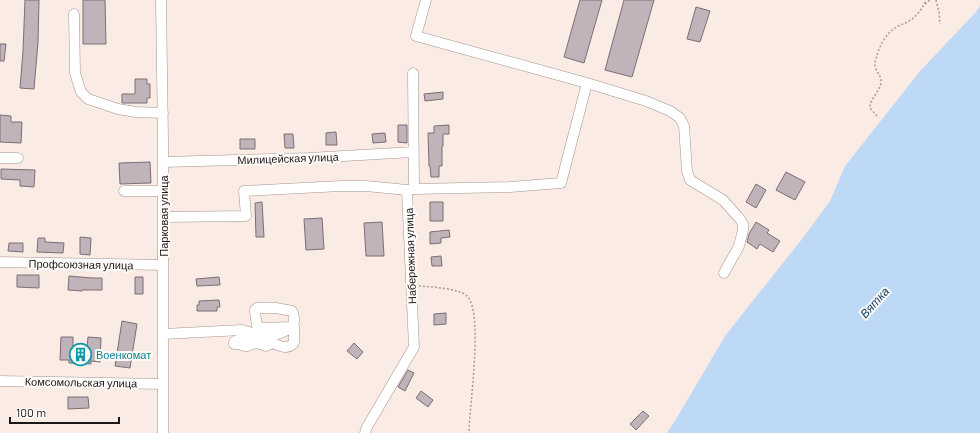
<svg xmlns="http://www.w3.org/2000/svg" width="980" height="433" font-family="Barlow,sans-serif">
	<rect width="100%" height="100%" fill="#faebe4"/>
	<!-- water -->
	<path fill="#bed9f6" d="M980,6V433H667L675,421L725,336L802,239L830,201L845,166L921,70L976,12Z"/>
	<!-- building -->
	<path fill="#c1b3ba" stroke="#7b6e74" d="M25,0H39L38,42L34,89L20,88L23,51Z
		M83,0H105L106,44H83Z
		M580,0H602L584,63L564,57Z
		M624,0H654L632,77L605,70Z
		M696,7L710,11L700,42L687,39Z
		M0,44H6L4,61H0Z
		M135,79H147V84H150V98H147V103H122V94H135Z
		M443,92V99L425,101L424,94Z
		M0,115L11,116V122H22L21,143L0,142Z
		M398,125H407V143L398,142Z
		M449,125V134H443V146H442V166H439V177H431L430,166H429L428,133H434V126Z
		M336,132L337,145H326V133Z
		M385,133L386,142L373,143L372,134Z
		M284,134H293L294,148H285Z
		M240,139H255V149H240Z
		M150,162L151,183L120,184L119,163Z
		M1,169L35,170L34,187L20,186V180L1,179Z
		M786,172L805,182L795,200L776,190Z
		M756,184L766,190L756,208L746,202Z
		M262,202L264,237H256L255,203Z
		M430,202H443V221H430Z
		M322,218L324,249L306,250L304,219Z
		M382,222L384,256H366L364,223Z
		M756,222L769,230L767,233L780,241L773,252L760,244L757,249L747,242L749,234Z
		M449,230L450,237L441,238V243L430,244V232Z
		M80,237L91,238L90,255L80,254Z
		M38,238H45V242L64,243L63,253L37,252Z
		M9,243H23V252L8,251Z
		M441,256L442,266H432L431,257Z
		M17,275H39V288L17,287Z
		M69,276L92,278H102V290H82V291L68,290Z
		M135,277H143V294H135Z
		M219,277L220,285L197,286L196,279Z
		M219,300L220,307H217V311H197V305H199V301Z
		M446,313V324L434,325V314Z
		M122,321L137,324L130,368L115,366Z
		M61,337H73V347L87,348L88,337L101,338L100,362L91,361V364L69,363V360H60Z
		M354,343L363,352L357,359L347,351Z
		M408,370L414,373L405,391L398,387Z
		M421,391L433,400L428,407L416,398Z
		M68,397H88L89,408L68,409Z
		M643,411L649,416L636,430L630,424Z"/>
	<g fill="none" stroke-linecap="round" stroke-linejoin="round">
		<defs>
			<path id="minor" d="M161,0L163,139V433
				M426,0L416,36L587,83
				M74,14L75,73L81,92L88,99L118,109L136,112L163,113
				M0,158H18
				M163,162L309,158L413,152
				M414,189L510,187L561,183L587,83L646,101L670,111L680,118L684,126L687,171L690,180L723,200L740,219L743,224V230L739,246L724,273
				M124,191H163
				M163,217L246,216L244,191L341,186H366L407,190
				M0,262L163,265
				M294,327V342L293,344C285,350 281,346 273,343L266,346L256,343L247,346H245L238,344H234V342C239,338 248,340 255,339C262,339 289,332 293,326C295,322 294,314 292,311L276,308H257L255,310V312L257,326L260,328L292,327H294
				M163,334L242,330L255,334H264
				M0,381L163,384
				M365,433L367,427L414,347L407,190L414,189L413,73"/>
		</defs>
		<!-- minor casing -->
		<use href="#minor" stroke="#a2958e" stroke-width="11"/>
		<!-- path -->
		<path stroke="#a59a95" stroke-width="1.5" stroke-dasharray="2 2" stroke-linecap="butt" d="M936,0L939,12L940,24
			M925,4L930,0
			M877,116L870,108C870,98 879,93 881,83C882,77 878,74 876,69C874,65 875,60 877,56C879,46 886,34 895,28C899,25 904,24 909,21C916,17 923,8 926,0
			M419,286C431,287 458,288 467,296C484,312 469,408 469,433"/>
		<!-- minor -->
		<use href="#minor" stroke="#fff" stroke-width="10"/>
	</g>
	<!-- icons -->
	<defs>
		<symbol id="building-ring" viewBox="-11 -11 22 22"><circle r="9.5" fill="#fefbf9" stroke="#0f9aa8" stroke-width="1.5"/><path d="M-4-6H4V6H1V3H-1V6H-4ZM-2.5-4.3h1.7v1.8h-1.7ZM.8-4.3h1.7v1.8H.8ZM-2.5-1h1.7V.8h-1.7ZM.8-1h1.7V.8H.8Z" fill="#0f9aa8"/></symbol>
	</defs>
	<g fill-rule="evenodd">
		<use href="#building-ring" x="68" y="342" width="25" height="25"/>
	</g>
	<g text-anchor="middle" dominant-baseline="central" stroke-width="4" stroke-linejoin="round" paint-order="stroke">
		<!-- street labels -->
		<g font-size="11" fill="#1d1816" stroke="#fefbf9">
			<text transform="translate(288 158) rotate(-2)">Милицейская улица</text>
			<text transform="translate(163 216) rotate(-90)">Парковая улица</text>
			<text transform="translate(410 256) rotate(-92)">Набережная улица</text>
			<text transform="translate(81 264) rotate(1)">Профсоюзная улица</text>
			<text transform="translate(81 382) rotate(1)">Комсомольская улица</text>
		</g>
		<!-- culture labels -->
		<g font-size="11" fill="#0d838f" stroke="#fefbf9" text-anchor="start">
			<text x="96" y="354">Военкомат</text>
		</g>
		<!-- water labels -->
		<g font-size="12" font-style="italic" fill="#12436f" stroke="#fefbf9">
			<text transform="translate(874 302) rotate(-48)">Вятка</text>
		</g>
	</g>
	<!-- scale -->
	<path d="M10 417v6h109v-6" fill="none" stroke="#1d1816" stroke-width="2"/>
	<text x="16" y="417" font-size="12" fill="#1d1816" stroke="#fefbf9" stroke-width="3" paint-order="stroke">100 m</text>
</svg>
